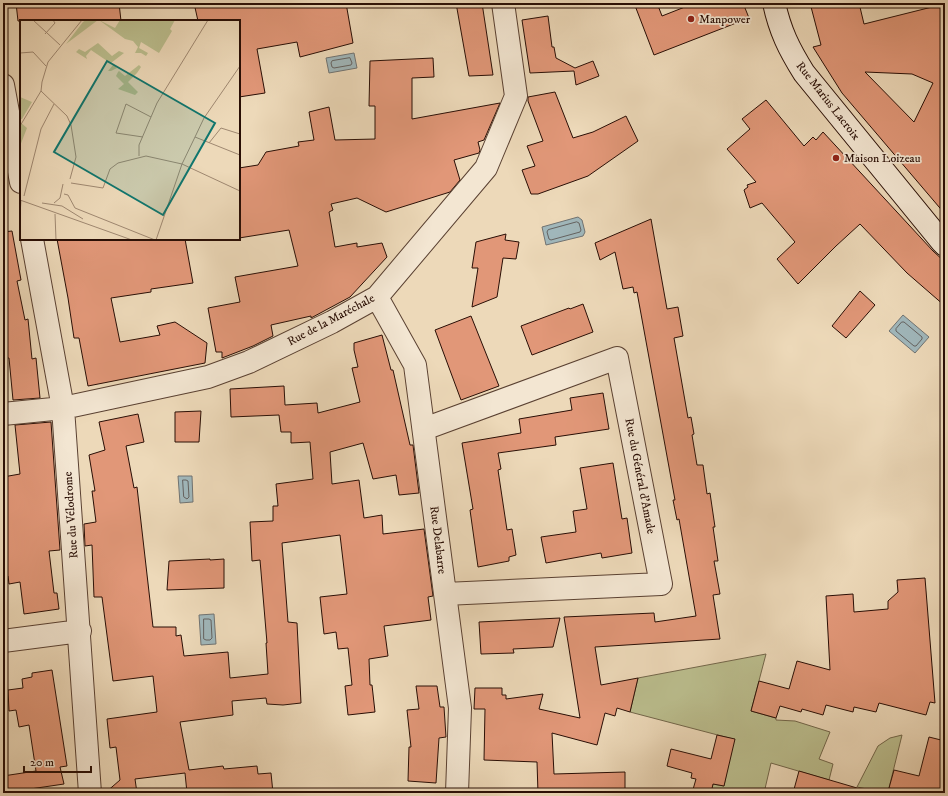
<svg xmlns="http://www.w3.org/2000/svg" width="948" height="796" font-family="'IM FELL DW Pica',serif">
	<rect width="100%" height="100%" fill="#edd9b9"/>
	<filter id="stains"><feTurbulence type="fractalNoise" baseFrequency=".005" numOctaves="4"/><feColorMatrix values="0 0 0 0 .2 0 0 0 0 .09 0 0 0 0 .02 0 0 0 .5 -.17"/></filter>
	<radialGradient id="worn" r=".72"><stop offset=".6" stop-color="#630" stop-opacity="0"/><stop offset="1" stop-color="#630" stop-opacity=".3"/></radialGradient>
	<!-- green -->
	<path fill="#bbbe8e" stroke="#72664a" d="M766,654L751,711L776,718V720L795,721L830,732L819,759L833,764L829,780L771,763L764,793H711L713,784L724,786L733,739L630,712L638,678Z
		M902,735L889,788L909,793H886L857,787L878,746L890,738Z"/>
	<!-- water -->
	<path fill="#a0b7bb" stroke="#707372" d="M354,53L357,68L329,73L326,58Z
		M578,217L582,220L585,232L583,236L546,245L542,227Z
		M903,315L929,337L915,353L889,331Z
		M178,476H192L193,502L180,503Z
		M214,614L216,644L201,645L199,615Z"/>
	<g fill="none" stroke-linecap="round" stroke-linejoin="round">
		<!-- shore -->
		<path stroke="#646260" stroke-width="1" d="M350,58L352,63L351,65L334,68L332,67L331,63L332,61Z
			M577,222L579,223L581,230L580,232L551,240L549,239L547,232L548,230Z
			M902,322H904L922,337V339L916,346H914L896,331V329Z
			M183,480H186L188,481L189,497L187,499L184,497Z
			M204,619H209L211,620L212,638L210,640H206L204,639Z"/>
	</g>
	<!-- building -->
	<path fill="#e19778" stroke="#290e05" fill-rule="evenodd" d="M16,3H37L38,7L72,3H119L121,21H18Z
		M194,3H346L353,43L300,57L297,42L257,49L265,93L239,97V21H198Z
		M456,3H482L493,75L469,76Z
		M634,3H657L662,16L695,3H723L730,6L743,3L749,18L654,55Z
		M810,3H859L864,24L940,5L942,10L945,9V214L842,93L813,47L821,45ZM865,72L912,74L933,83L914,122Z
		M548,16L552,47H554L556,58L575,68L593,61L599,76L576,85L574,71L530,73L522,20Z
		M433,58L434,77L412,78V119L500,103L484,140L478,142L480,150L479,153L454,160L460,180L450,192L386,212L357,198L331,204L333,210L329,212L335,247L357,243V247L382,243L387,257L350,297L311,318V316L271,325L273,336L253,346L222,358V352H216L208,308L240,302L235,277L298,266L289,230L239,238V168L258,165L266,152L299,146L298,142L314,140L309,112L329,107L335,140L375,139V106H369L370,61Z
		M555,92L573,138L593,132L626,116L638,141L588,176L538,194H531L522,170L535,166L527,146L543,141L528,101V97Z
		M766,100L804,146L813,137L816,140L823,132L933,251L945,262V306L907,273L860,224L836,246L798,284L777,259L795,242L762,203L750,208L744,190L748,187L747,185L756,182L727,149L750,129L742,119Z
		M651,219L667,309L678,307L683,336L674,338L688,418L691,417L694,434L692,435L697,465H703L707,494L710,493L715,527H713L718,561H714L720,594L713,595L720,639L595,647L601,685L638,678L630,712L617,708L615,716L605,713L597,745L552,733L554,774L625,772V789L562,791V793H538L537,762L484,760L485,709H474L475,688H502V695H506V699L543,694L539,709L580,718L564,617L654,613L655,622L696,616L679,519L677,520L673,500H675L637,292L634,293L633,287L623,289L615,252L600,260L595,243Z
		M12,231L21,280L17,281L25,320L28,319L32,359L36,358L40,398L13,400L9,358H3V232Z
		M506,234L505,240L519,242L516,259L503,258L497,297L472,307L478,268H472L476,242Z
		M57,239H185L193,283L151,289V292L111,298L120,342L160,335L157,326L175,322L207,343L205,363L88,386L79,338H74L68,298Z
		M860,291L875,305L846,338L832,326Z
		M583,304L593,332L532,355L521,326L569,308L570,309Z
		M471,316L499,386L461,400L435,330Z
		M382,335L391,370H393L410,445H413L419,493L399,495L396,475L373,479L363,443L330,452L332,484L359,480L364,518L382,515L383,534L424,529L433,596L428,597L431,620L384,626L388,656L369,659L370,685H372L375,712L348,715L345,686L352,685L348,648L338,649L336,632L324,634L320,597L347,594L340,535L282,543L288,622L297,623L301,703L283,705L267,704L266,698L232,701L233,715L180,722L189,770L223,766L224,769L257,766L258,774L271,773L273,793H187L185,773L135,779L137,793H105L120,780L116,747L110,748L107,719L157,712L153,676L113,681L102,597H94L92,545L85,546L84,524L96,522L92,491H95L89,455L105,450L99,422L138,414L144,442L126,446L134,488L137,487L153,627H176V636L181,635L184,656L228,652L230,678L268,674L266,643H267L260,560L252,561L250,522L273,521V506H278L276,484L313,479L310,442L291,443V432H281L279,415L231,417L230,389L284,386L285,405L317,403L318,413L360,402L352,368L358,367L354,350V343Z
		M603,393L609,429L555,437L556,445L498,453L501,469L498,470L507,530L512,529L516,555L509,557V561L478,567L470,510L473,509L462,443L521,433L519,419L572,410L570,398Z
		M201,411L199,442H175V412Z
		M51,422L60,550L49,551L54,593H57L59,609L24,614L20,582L9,584L8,576L3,577V477L20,474L15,425Z
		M613,463L622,519L627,518L632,553L602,558L601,553L546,563L541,537L576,532L573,511L587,509L580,468Z
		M210,559V560L224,559V588L167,590L169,561Z
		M925,578L935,703L930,702L926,715L879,703L876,712L854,707L853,712L826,705L823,715L802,709L801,712L780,706L776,718L751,711L759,681L789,689L797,661L830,670L826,596L853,594L854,612L888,609V601L898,592L897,580Z
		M560,618L553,647L513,649L514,653L481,654L479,622Z
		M52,670L67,766L60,767L64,784L3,793V776L36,771L29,725L19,727L16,710L9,711L8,690L23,688L22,679L32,677V673Z
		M416,686H437L440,707H444L446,737L439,738L436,783L408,781L409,747H411L407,710L419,709Z
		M717,735L735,739L724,786L713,784L711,793H692L696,779L691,778L692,773L667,766L671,749L711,759Z
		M929,737L945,741V793H909L889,788L894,770L919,776Z
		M799,771L857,788L856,793H793Z"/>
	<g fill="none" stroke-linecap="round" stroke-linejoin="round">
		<defs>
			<path id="minor" d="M3,85L21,182
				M32,239L63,408L90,793
				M377,297L415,365L460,708L457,793
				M3,414L63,408L208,377L249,362L332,322L377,297L486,168L516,96L503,3
				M424,429L617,358L661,584L445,594
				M3,641L80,631"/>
			<path id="secondary" d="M774,3C780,31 789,49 804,73L942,242L945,245"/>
		</defs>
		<!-- minor casing -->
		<use href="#minor" stroke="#5a4132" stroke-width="24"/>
		<!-- secondary casing -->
		<use href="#secondary" stroke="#290e05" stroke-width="24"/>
		<!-- minor -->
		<use href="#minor" stroke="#f3e6d2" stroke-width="22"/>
		<!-- secondary -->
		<use href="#secondary" stroke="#f3e6d2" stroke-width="22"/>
	</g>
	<!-- markers -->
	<g fill="#8f2418" stroke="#f3e6d2" stroke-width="1.5">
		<circle cx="691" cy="19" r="4"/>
		<circle cx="836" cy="158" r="4"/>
	</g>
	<g text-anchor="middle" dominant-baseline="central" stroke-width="3.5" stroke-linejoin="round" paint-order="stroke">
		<!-- poi labels -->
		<g font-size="12" fill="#290e05" stroke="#f3e6d2" text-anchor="start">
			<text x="699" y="19">Manpower</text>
			<text x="844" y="158">Maison Loizeau</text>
		</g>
		<!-- street labels -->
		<g font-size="12" fill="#290e05" stroke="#f3e6d2">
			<text transform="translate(828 101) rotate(52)">Rue Marius Lacroix</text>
			<text transform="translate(331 320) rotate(-28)">Rue de la Maréchale</text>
			<text transform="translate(640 476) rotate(79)">Rue du Général d'Amade</text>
			<text transform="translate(71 515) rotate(-94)">Rue du Vélodrome</text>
			<text transform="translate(438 540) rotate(83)">Rue Delabarre</text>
		</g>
	</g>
	<!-- overview -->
	<g transform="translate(20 20)">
		<rect width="220" height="220" fill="#edd9b9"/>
		<path d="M66,0H78L46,24L63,2ZM79,0L95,8L100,0H155L150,9L152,11L139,33L121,22L119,28L128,33L126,36L121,33H115L118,27L113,21L105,19ZM78,23L92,36L99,31L104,33L91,43L97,48L91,51H88L93,45L71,30L66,36L67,39L56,32L59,29L65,32ZM119,45L121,47L117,53L108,62L118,72L115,75L98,69L104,64L96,56L98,52L99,51L105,56ZM0,77L12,82L2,99H0ZM0,102L7,108L0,126Z" fill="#bbbe8e"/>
		<path fill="none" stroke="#9f8871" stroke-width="1" d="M13,0L40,25M25,14L35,3L33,0M0,33L13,32L26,46M0,106L21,71M123,117L96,113L106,84L131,97M175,117L220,135M189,123L201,108L220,114M119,136V125L137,83L188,0M50,159L56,137L51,105L47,96L21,71L22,62L28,42L62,0M51,163L83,168L90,149L98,143L126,136L162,144L220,171M44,174L48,175L55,188L135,220M4,176L21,109L34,84M0,180L112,220M22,183L42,186L63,199M34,183L40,178L43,164M35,194L36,220M0,195L1,180M136,220L162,144L175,117L184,98L220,46"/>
		<path fill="#0f766e" fill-opacity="0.15" stroke="#0f766e" stroke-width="2" d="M87,41L195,103L143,195L34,132Z"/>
		<rect width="220" height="220" fill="none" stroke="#290e05" stroke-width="2"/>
	</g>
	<!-- margin -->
	<rect width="948" height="796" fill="none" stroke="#edd9b9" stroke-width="16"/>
	<rect x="4" y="4" width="940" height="788" fill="none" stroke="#290e05" stroke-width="2"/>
	<rect x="8" y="8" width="932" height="780" fill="none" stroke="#290e05"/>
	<!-- scale -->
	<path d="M24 766v6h67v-6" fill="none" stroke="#290e05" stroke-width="2"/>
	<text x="30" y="766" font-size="12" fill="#290e05" stroke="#f3e6d2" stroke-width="3" paint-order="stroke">20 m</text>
	<rect width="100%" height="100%" filter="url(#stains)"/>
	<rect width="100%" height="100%" fill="url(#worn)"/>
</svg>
